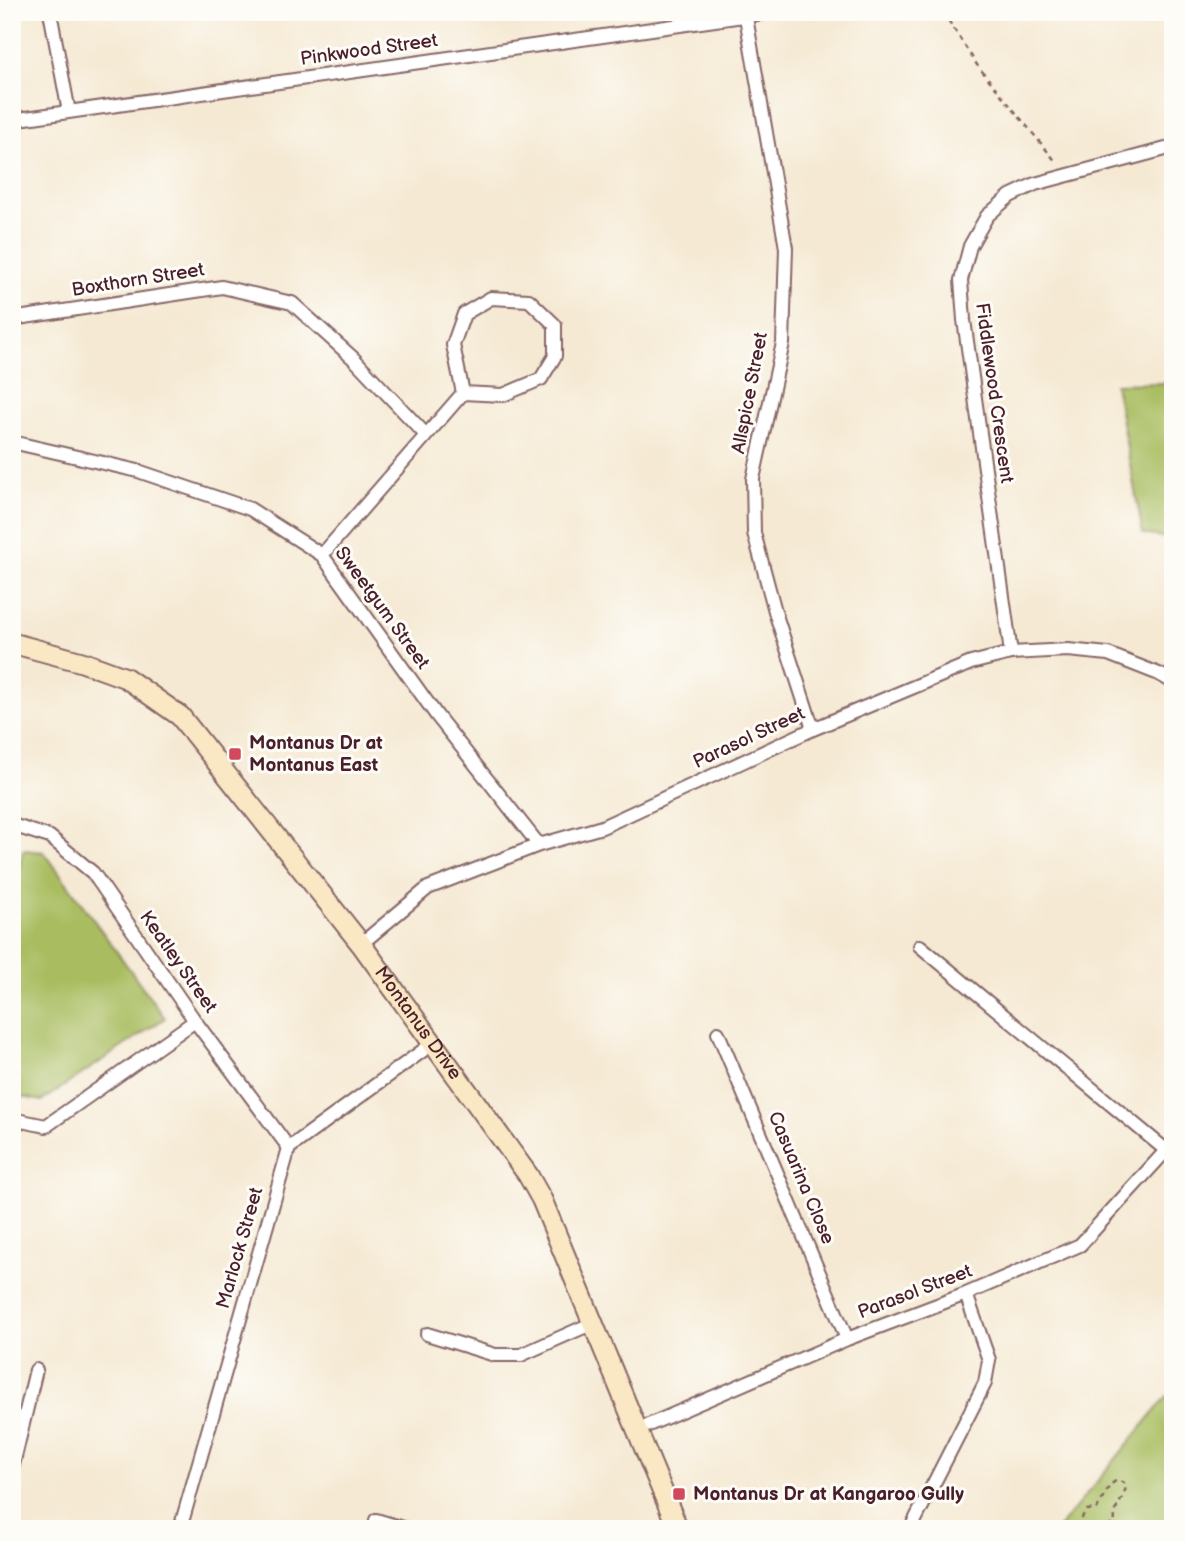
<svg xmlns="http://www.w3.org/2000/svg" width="1185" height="1541" font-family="'Balsamiq Sans',sans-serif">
	<rect width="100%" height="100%" fill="#fdfcf7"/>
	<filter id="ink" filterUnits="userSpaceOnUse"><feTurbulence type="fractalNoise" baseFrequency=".0143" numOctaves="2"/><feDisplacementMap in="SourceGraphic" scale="14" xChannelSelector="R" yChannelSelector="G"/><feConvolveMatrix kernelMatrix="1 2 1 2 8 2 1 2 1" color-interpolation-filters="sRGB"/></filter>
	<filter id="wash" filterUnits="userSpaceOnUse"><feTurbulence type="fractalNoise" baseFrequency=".00686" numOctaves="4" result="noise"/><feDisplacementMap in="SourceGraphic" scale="28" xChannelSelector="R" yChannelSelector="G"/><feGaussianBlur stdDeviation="1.57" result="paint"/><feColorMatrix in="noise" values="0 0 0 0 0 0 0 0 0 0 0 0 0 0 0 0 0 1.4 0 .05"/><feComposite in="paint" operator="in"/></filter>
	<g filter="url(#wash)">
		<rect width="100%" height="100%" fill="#f5e9d3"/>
		<!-- green -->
		<path fill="#a9bd61" stroke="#7a6e46" stroke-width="2" d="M1173,383V539L1143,534L1115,384Z
			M23,850L44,852L165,1018L42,1101L12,1095V900Z
			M1173,1389V1529H1058Z"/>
	</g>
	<g filter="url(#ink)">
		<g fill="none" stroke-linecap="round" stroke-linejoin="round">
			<defs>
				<path id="street" d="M50,12L69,112
					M746,17L786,248L783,343L753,479L754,533L776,615L813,729
					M12,120L772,12
					M12,323L18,318L222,287L292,303L354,359L426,435
					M12,442L138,471L250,509L322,555L437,716L539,845
					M322,555L463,393L503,395L541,379L555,356V325L529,300L491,298L464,314L453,345L463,393
					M1011,653L964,320L961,280L970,246L987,216L1010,196L1035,184L1173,147
					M12,825L50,837L93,873L195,1021L289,1148
					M361,944L428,888L539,845L602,827L813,729L971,663L1011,653L1068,650L1108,654L1159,674L1173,682
					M920,946L1167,1151
					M718,1033L847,1339
					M12,1119L46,1126L195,1021
					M427,1334L495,1355H521L593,1323
					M637,1430L847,1339L966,1294L1080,1245L1173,1143
					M12,1469L36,1370
					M376,1520L406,1529
					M912,1526L985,1383L989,1360L966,1294
					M180,1529L289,1148L432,1044"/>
				<g id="secondary">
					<path id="s1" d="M12,643L82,662L126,678L180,716L361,944L528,1175L542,1200L678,1529"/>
				</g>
			</defs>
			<!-- street casing -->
			<use href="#street" stroke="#866666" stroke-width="16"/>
			<!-- secondary casing -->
			<use href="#secondary" stroke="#866666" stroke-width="23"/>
			<!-- path -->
			<path stroke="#866666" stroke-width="2.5" stroke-dasharray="5 5" stroke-linecap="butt" d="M943,12L977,65L1057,163
				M1068,1528V1529
				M1083,1529C1081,1521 1081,1516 1087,1510L1097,1509L1110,1485L1117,1480L1124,1483L1126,1487C1122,1504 1111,1508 1116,1529
				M1097,1529L1114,1524"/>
			<!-- street -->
			<use href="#street" stroke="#fff" stroke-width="12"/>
			<!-- secondary -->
			<use href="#secondary" stroke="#fae7c3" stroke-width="19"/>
		</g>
	</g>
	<!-- markers -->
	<g fill="#d1495b" stroke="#fdfcf7" stroke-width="2.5">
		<rect x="228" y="747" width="14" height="14" rx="3.5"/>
		<rect x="672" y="1487" width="14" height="14" rx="3.5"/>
	</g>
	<g text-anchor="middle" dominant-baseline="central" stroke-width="6" stroke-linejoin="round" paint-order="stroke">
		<!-- street labels -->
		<g font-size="19" fill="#4a1f2b" stroke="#fdfcf7">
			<text transform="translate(369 50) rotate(-8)">Pinkwood Street</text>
			<text transform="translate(138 280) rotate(-9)">Boxthorn Street</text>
			<text transform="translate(750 393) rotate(-79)">Allspice Street</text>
			<text transform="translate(994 393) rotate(82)">Fiddlewood Crescent</text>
			<text transform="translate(382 608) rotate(54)">Sweetgum Street</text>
			<text transform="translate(749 738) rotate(-25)">Parasol Street</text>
			<text transform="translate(178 962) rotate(55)">Keatley Street</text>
			<text stroke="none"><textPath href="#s1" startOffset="574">Montanus Drive</textPath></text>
			<text transform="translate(801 1178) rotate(67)">Casuarina Close</text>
			<text transform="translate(240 1248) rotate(-74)">Marlock Street</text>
			<text transform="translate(915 1292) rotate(-21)">Parasol Street</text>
		</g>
		<!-- poi labels -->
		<g font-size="19" font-weight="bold" fill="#4a1f2b" stroke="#fdfcf7" text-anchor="start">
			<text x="249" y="743">Montanus Dr at<tspan x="249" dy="22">Montanus East</tspan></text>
			<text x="693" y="1494">Montanus Dr at Kangaroo Gully</text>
		</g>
	</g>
	<!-- margin -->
	<rect width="1185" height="1541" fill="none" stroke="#fdfcf7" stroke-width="42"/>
</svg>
